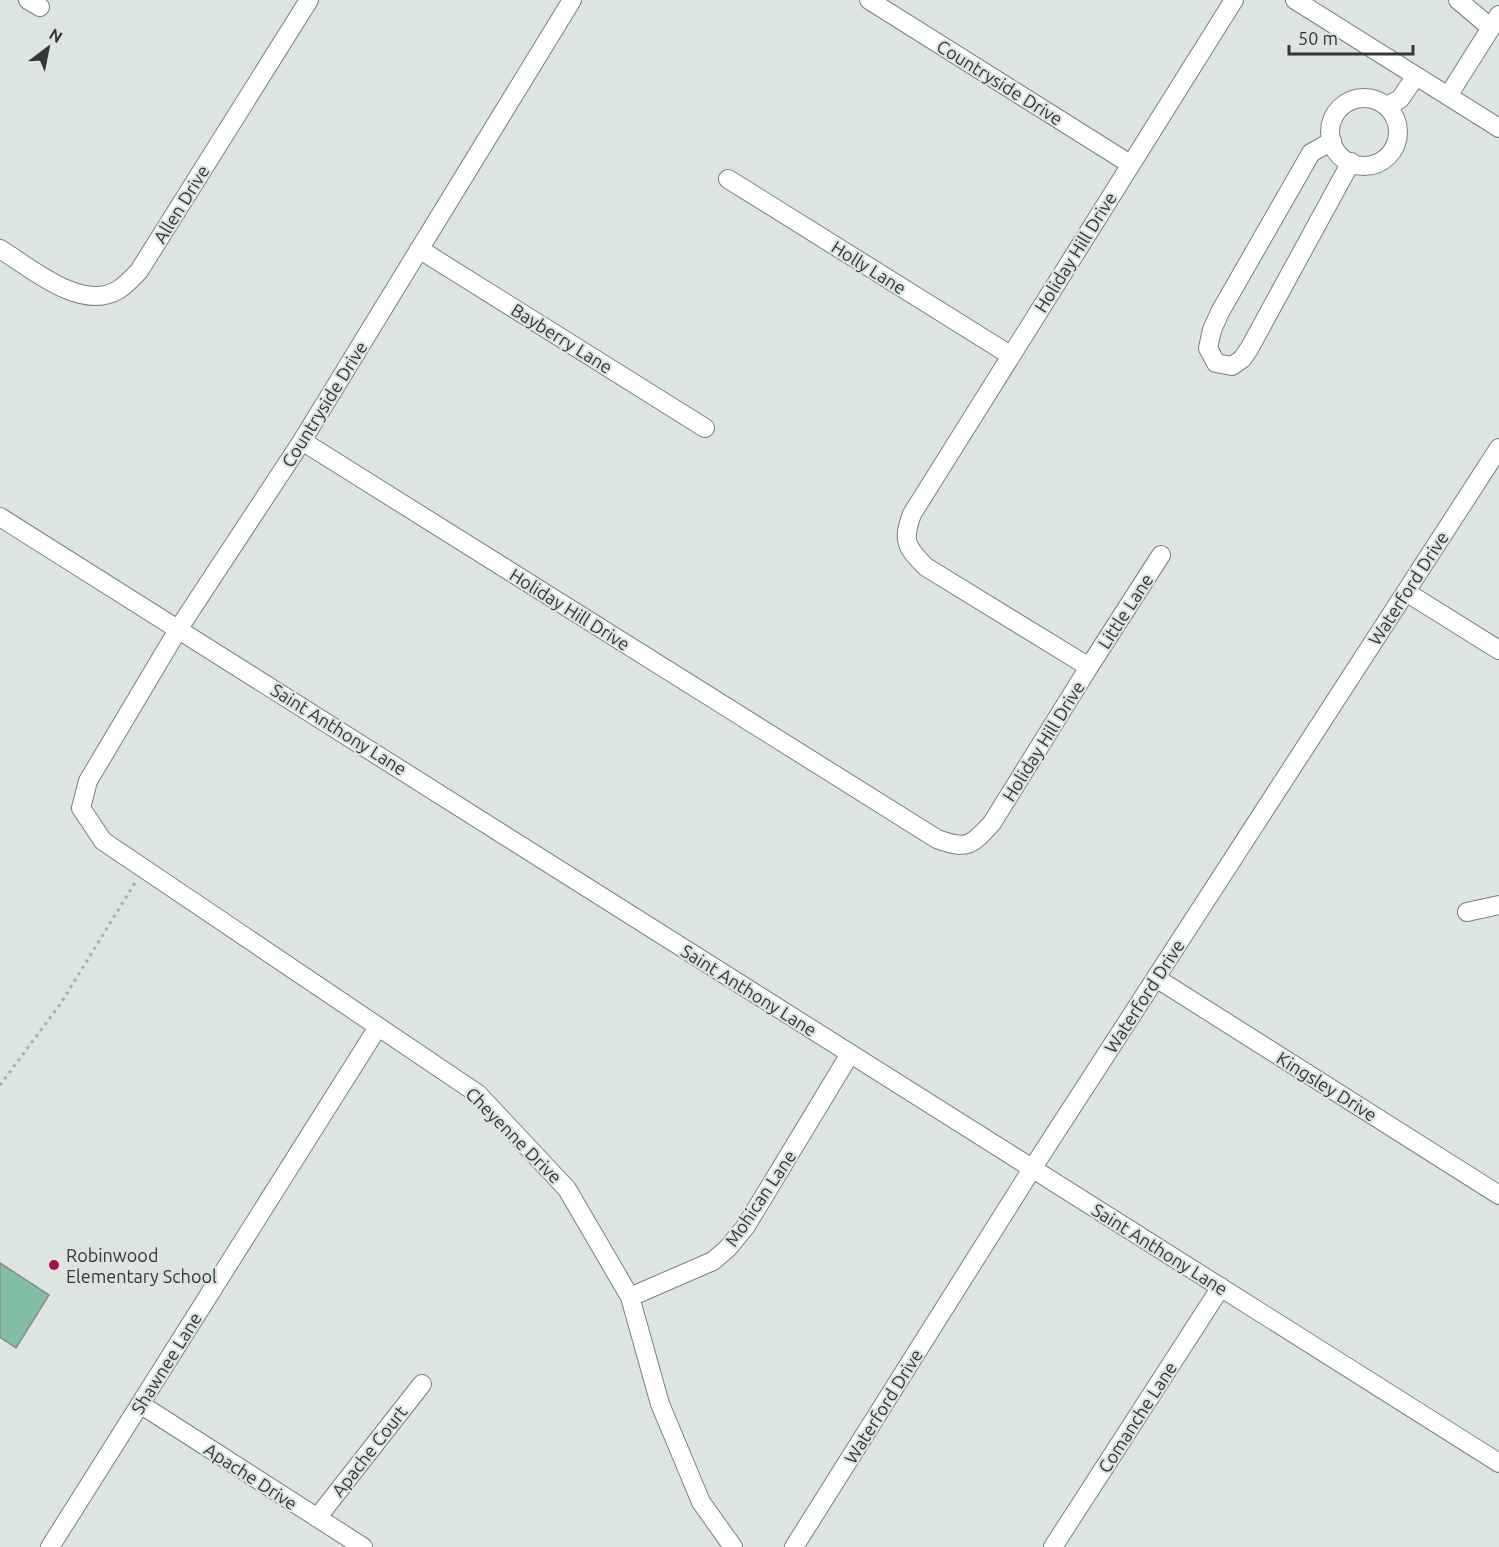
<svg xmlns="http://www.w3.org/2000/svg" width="1499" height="1547" font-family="Ubuntu,sans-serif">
	<rect width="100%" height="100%" fill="#dce5e1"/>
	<!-- building -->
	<path fill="#81bea3" stroke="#868d8a" stroke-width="1.5" d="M0,1263L49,1295L16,1348L0,1337Z"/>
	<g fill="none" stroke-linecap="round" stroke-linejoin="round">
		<defs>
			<path id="minor" d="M28,0L40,7
				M572,0L302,441L179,628L88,781L81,808L103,841L478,1094L567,1189L630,1297L660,1404L701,1502L733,1547
				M869,0L1130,164
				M1295,0L1499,128
				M1458,0L1491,28
				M1448,96L1499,15
				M1330 132a34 34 0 1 1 68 0a34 34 0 1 1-68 0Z
				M1387,106L1400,99L1416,76
				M1332,141L1311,153L1220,312L1212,330L1208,348L1216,363L1232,366L1242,359L1249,349L1351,162
				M728,179L1010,355
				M0,249C31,268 81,312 118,290C126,285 133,277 139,271L309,0
				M419,249L705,428
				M302,441L937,839C967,850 971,846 992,823L1089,667L926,567C906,547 902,541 912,514L1234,0
				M0,517L1499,1463
				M1406,592L1499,650
				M1089,667L1161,555
				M1467,912L1499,905
				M1156,978L1499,1195
				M630,1297L713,1261L728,1248L746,1226L850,1054
				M140,1404L363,1547
				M317,1518L422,1384
				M50,1547L378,1027
				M794,1547L1032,1169L1499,448
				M1053,1547L1221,1287"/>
		</defs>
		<!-- minor casing -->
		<use href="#minor" stroke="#78807c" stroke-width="20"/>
		<!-- path -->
		<path stroke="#a8afac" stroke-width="3" stroke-dasharray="3 4.5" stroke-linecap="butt" d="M0,1085L61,1003L136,881"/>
		<!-- minor -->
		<use href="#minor" stroke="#fff" stroke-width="18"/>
	</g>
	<!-- markers -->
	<circle fill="#a41050" stroke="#dce5e1" stroke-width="2" cx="54" cy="1265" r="6"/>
	<g text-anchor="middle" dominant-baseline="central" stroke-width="4.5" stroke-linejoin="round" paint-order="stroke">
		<!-- street labels -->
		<g font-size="18" fill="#343736" stroke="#dce5e1">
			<text transform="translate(1000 82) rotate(32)">Countryside Drive</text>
			<text transform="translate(181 204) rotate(-58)">Allen Drive</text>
			<text transform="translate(1075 252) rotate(-58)">Holiday Hill Drive</text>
			<text transform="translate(869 267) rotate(32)">Holly Lane</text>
			<text transform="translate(562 338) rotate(32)">Bayberry Lane</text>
			<text transform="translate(324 404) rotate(-58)">Countryside Drive</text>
			<text transform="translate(1408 588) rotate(-57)">Waterford Drive</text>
			<text transform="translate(570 609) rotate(32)">Holiday Hill Drive</text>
			<text transform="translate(1125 611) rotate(-57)">Little Lane</text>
			<text transform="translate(339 729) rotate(32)">Saint Anthony Lane</text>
			<text transform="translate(1043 741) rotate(-58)">Holiday Hill Drive</text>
			<text transform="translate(749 990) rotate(32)">Saint Anthony Lane</text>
			<text transform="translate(1144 996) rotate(-57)">Waterford Drive</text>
			<text transform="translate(1327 1086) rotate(32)">Kingsley Drive</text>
			<text transform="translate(514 1135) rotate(45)">Cheyenne Drive</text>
			<text transform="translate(760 1198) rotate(-56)">Mohican Lane</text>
			<text transform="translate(1160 1249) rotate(32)">Saint Anthony Lane</text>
			<text transform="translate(166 1363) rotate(-58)">Shawnee Lane</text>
			<text transform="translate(883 1406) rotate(-58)">Waterford Drive</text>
			<text transform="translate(1137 1417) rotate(-57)">Comanche Lane</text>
			<text transform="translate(369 1451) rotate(-52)">Apache Court</text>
			<text transform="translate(251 1476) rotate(33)">Apache Drive</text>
		</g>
		<!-- poi labels -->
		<g font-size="18" fill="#343736" stroke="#dce5e1" text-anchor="start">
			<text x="66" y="1255">Robinwood<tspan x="66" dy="21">Elementary School</tspan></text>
		</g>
	</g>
	<!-- north arrow -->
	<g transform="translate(48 48) rotate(32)" stroke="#dce5e1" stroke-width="4.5" paint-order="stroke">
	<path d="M0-4.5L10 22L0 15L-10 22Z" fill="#343736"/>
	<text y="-9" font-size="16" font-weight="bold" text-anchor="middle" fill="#343736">N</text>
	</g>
	<!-- scale -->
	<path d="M1289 45v9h124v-9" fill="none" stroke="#343736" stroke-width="3"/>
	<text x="1298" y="45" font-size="18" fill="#343736" stroke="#dce5e1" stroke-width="4.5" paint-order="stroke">50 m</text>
</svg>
